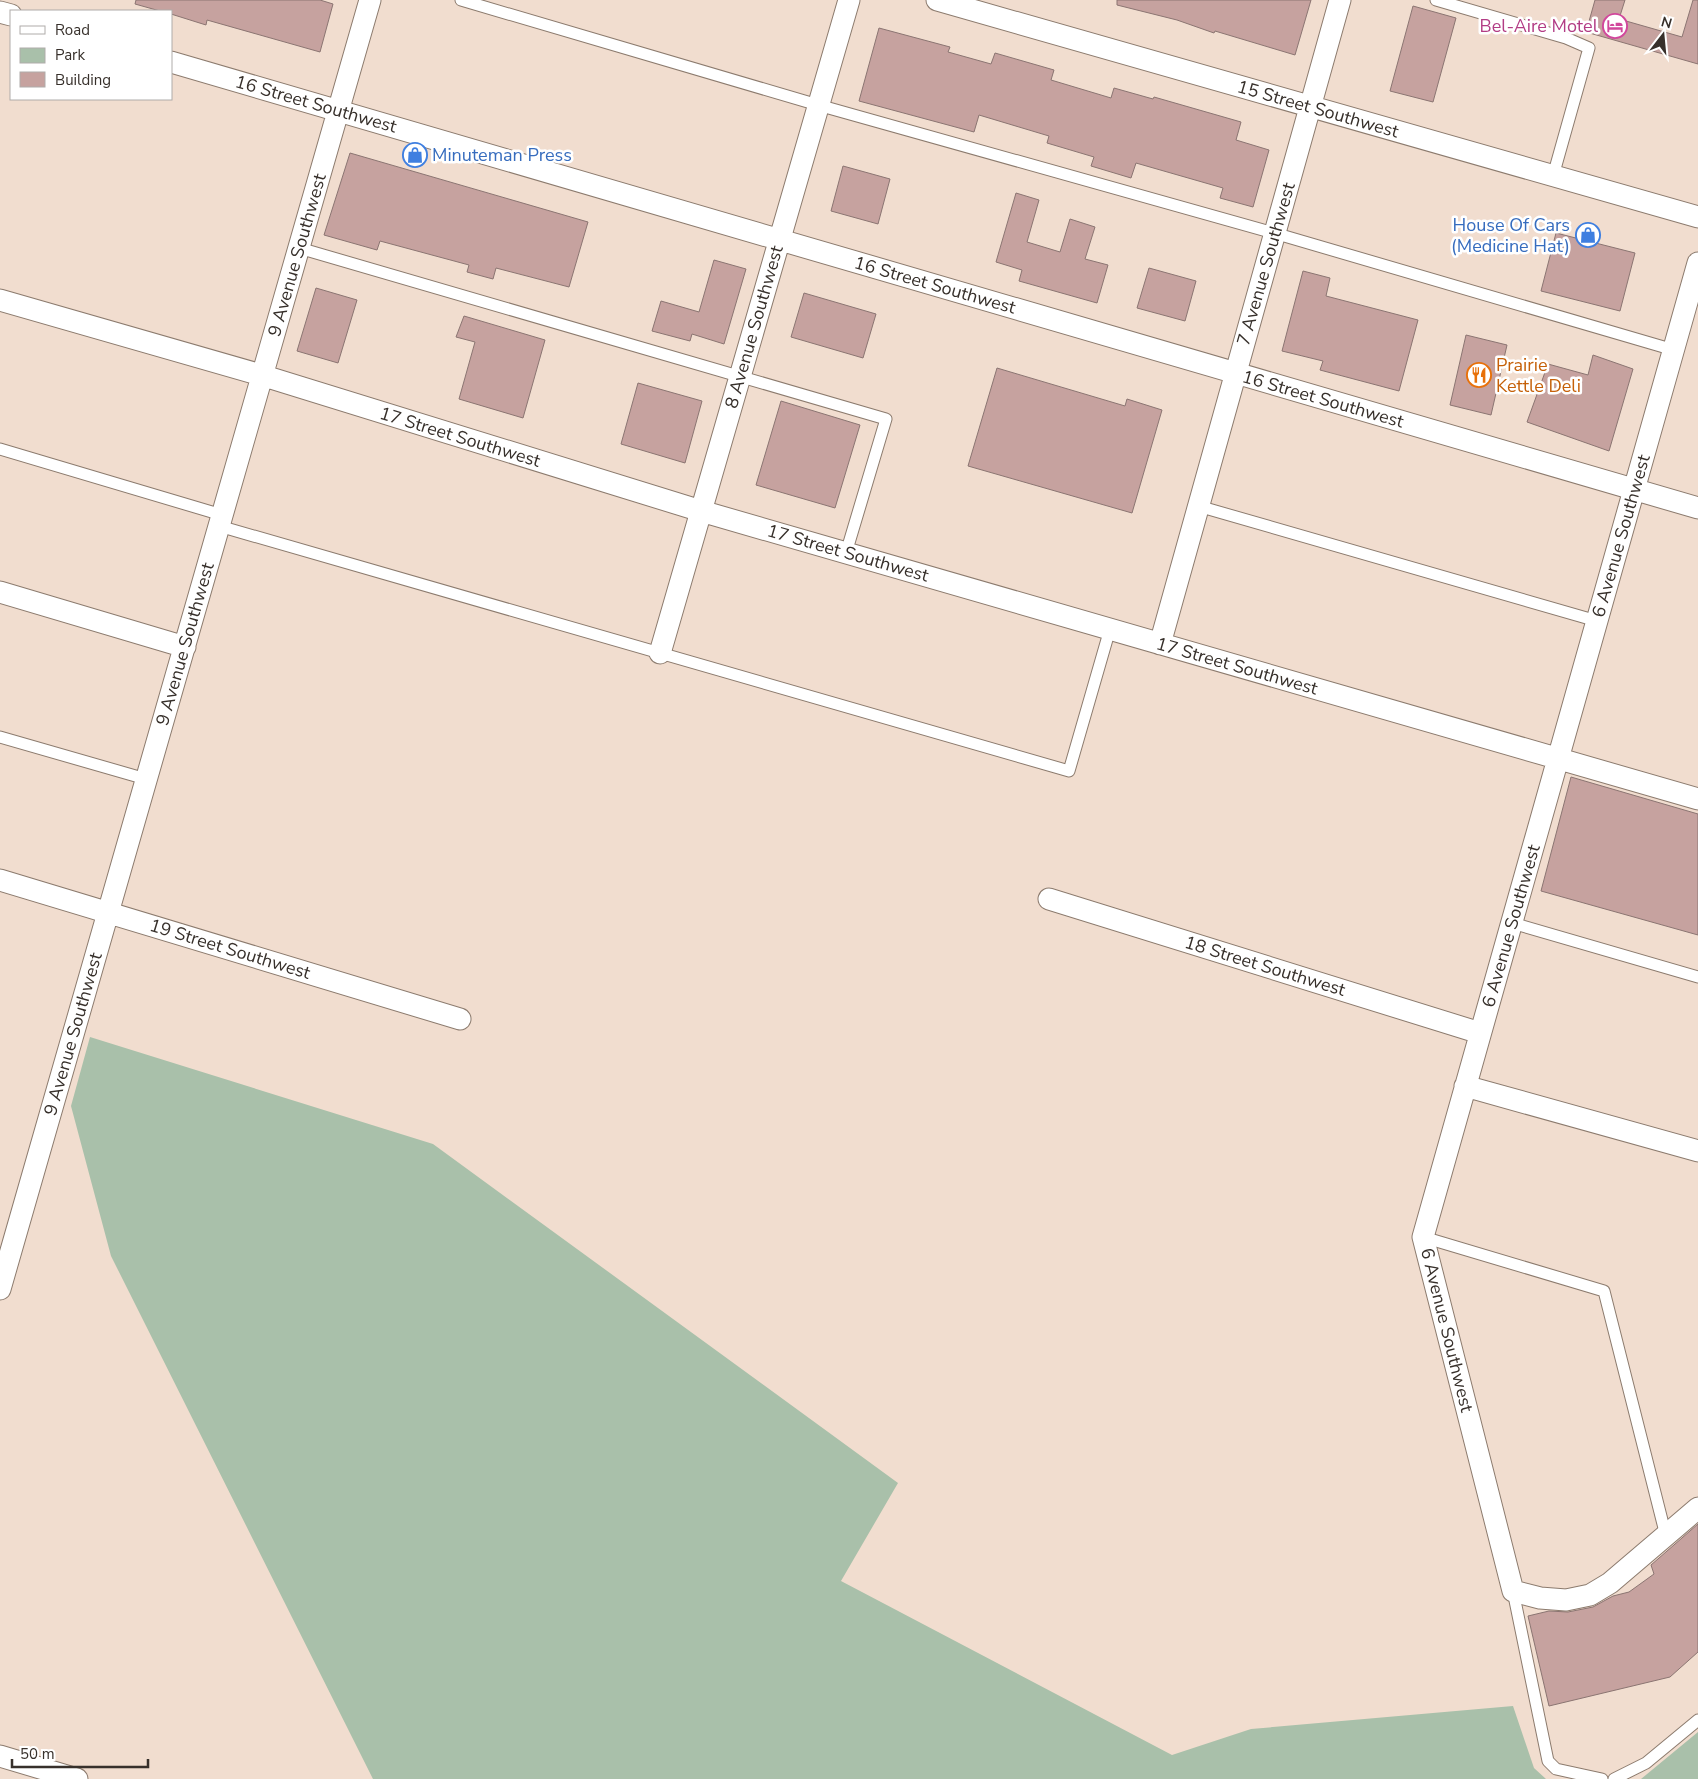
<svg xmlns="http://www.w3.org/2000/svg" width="1698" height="1779" font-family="'Nunito Sans',sans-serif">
	<rect width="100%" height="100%" fill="#f1ddcf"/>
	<!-- green -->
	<path fill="#a9c0aa" d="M90,1037L433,1144L898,1483L841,1581L1172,1755L1251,1729L1513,1706L1534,1768L1546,1779H373L111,1256L71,1106Z
		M1698,1732V1779H1641Z"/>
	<!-- building -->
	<path fill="#c6a29f" stroke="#8b7572" d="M136,0H320L333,4L320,52L207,20L206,25L171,14V11H160L135,4Z
		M1117,0H1311L1295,55L1215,31L1214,33L1177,20L1117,5Z
		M1595,0H1625L1619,19L1682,37L1693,0H1698V64L1586,32Z
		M1413,6L1456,18L1433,102L1390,91Z
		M879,28L950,47L948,52L991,64L995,53L1054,70L1051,80L1111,98L1114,88L1153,99L1154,97L1241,122L1236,140L1269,150L1253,207L1220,198L1223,188L1136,163L1131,178L1091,166L1094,157L1047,143L1049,136L979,115L974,132L859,101Z
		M350,153L588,222L569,287L496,268L493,279L467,272L469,265L380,241L377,250L324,235Z
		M843,166L890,179L878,224L831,211Z
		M1016,193L1039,200L1027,242L1060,252L1070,219L1095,227L1085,259L1108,265L1097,303L1019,281L1022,270L996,262Z
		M1556,233L1635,253L1620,311L1541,291Z
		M714,260L746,269L724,344L692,334L690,341L652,331L661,301L699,312Z
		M1149,268L1196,281L1185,321L1137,308Z
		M1303,271L1330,278L1326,296L1418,320L1399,391L1320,370L1323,361L1282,351Z
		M316,288L357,300L338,363L297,351Z
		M804,293L876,314L863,358L791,337Z
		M464,316L545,340L523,418L459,399L475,342L456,337Z
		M1466,335L1507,345L1491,415L1450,405Z
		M1593,355L1633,369L1609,451L1527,422L1548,364L1588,375Z
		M997,368L1125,406L1127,399L1162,410L1132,513L968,466Z
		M638,383L702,401L685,463L621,444Z
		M781,401L860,425L835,508L756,485Z
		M1571,777L1698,814V935L1541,891Z
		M1698,1524V1652L1670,1677L1549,1706L1528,1616L1549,1611L1568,1612L1593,1607L1613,1596L1629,1592L1654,1574L1651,1565Z"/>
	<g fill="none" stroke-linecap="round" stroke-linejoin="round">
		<defs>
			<path id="service" d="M461,0L818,105L1274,233L1674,350
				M1436,0L1566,38L1589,48L1553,176
				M299,248L886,419L846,553
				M0,449L222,515
				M1198,506L1597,621
				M219,526L1069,771L1110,629
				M0,737L146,779
				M1512,923L1698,977
				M1423,1237L1604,1291L1666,1536
				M1513,1591L1548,1761L1556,1769L1602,1779
				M1614,1779L1646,1763L1698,1720"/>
			<path id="minor" d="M937,0L1698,217
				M0,12L11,15
				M171,62L1698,508
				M1698,263L1423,1237L1513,1591L1540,1598L1566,1600L1590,1595L1610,1583L1698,1508
				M0,300L261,375L701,511L1698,799
				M0,592L185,647
				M1160,644L1340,0
				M660,653L849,0
				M0,880L460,1019
				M1049,899L1480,1033
				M1465,1086L1698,1151
				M0,1289L370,0
				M0,1756L77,1779"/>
		</defs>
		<!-- service casing -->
		<use href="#service" stroke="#8c7b6e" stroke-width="13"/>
		<!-- minor casing -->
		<use href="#minor" stroke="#8c7b6e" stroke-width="23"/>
		<!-- service -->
		<use href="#service" stroke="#fff" stroke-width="11"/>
		<!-- minor -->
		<use href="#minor" stroke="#fff" stroke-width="21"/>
	</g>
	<!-- icons -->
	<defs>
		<symbol id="hotel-ring" viewBox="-11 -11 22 22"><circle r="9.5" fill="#fff" stroke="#d1479c" stroke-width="1.5"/><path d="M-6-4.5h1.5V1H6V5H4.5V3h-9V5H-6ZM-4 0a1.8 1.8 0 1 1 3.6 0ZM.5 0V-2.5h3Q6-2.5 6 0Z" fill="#d1479c"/></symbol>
		<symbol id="shop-ring" viewBox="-11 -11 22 22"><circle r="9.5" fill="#fff" stroke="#3f7fe0" stroke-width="1.5"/><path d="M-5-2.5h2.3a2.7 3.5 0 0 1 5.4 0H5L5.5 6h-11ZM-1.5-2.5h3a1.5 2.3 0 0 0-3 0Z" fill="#3f7fe0"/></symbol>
		<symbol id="restaurant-ring" viewBox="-11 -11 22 22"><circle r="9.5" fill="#fff" stroke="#e8710a" stroke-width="1.5"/><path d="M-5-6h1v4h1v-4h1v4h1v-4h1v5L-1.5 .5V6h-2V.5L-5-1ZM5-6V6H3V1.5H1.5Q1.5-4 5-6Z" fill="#e8710a"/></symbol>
	</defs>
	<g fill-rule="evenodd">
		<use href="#hotel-ring" x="1601" y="12" width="28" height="28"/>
		<use href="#shop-ring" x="401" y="141" width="28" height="28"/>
		<use href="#shop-ring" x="1574" y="221" width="28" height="28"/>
		<use href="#restaurant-ring" x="1465" y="361" width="28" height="28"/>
	</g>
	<g text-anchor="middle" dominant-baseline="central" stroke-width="5" stroke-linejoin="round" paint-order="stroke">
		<!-- hotel labels -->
		<g font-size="18" fill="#b23c85" stroke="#fff" text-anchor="end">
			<text x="1598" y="26">Bel-Aire Motel</text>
		</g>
		<!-- street labels -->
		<g font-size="18" fill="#37302b" stroke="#fff">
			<text transform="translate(316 104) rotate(16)">16 Street Southwest</text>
			<text transform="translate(1318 109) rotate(16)">15 Street Southwest</text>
			<text transform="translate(297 255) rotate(-74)">9 Avenue Southwest</text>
			<text transform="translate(1266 264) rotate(-74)">7 Avenue Southwest</text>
			<text transform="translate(935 285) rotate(16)">16 Street Southwest</text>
			<text transform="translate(754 327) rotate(-74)">8 Avenue Southwest</text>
			<text transform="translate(1323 399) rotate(16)">16 Street Southwest</text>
			<text transform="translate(460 437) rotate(17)">17 Street Southwest</text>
			<text transform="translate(1621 536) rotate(-74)">6 Avenue Southwest</text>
			<text transform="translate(848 553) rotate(16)">17 Street Southwest</text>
			<text transform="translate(185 644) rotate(-74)">9 Avenue Southwest</text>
			<text transform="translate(1237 666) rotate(16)">17 Street Southwest</text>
			<text transform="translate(1511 926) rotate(-74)">6 Avenue Southwest</text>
			<text transform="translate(230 949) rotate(17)">19 Street Southwest</text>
			<text transform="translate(1265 966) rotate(17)">18 Street Southwest</text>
			<text transform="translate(73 1034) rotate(-74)">9 Avenue Southwest</text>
			<text transform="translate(1447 1330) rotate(76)">6 Avenue Southwest</text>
		</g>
		<!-- shop labels -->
		<g font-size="18" fill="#366cbe" stroke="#fff" text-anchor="start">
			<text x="432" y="155">Minuteman Press</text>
			<text x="1570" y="225" text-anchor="end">House Of Cars<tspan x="1570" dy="21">(Medicine Hat)</tspan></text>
		</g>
		<!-- food labels -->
		<g font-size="18" fill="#c56008" stroke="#fff" text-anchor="start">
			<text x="1496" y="365">Prairie<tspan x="1496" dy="21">Kettle Deli</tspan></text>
		</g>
	</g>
	<!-- legend -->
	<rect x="10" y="10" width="162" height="90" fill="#ffffff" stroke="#afacaa"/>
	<rect x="20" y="26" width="25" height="8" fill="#ffffff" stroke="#afacaa"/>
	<text x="55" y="35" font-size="15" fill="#37302b">Road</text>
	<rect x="20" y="48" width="25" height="15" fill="#a9c0aa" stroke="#afacaa"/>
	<text x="55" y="60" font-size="15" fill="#37302b">Park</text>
	<rect x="20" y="72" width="25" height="15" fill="#c6a29f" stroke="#afacaa"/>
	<text x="55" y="85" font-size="15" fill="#37302b">Building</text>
	<!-- north arrow -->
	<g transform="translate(1663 35) rotate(16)" stroke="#ffffff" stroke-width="4" paint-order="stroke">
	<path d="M0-4L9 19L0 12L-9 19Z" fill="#37302b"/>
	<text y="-8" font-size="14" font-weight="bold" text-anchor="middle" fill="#37302b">N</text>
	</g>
	<!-- scale -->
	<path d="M12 1759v8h136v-8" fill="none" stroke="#37302b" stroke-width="2.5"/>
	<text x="20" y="1759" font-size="15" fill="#37302b" stroke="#ffffff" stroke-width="4" paint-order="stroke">50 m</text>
</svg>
